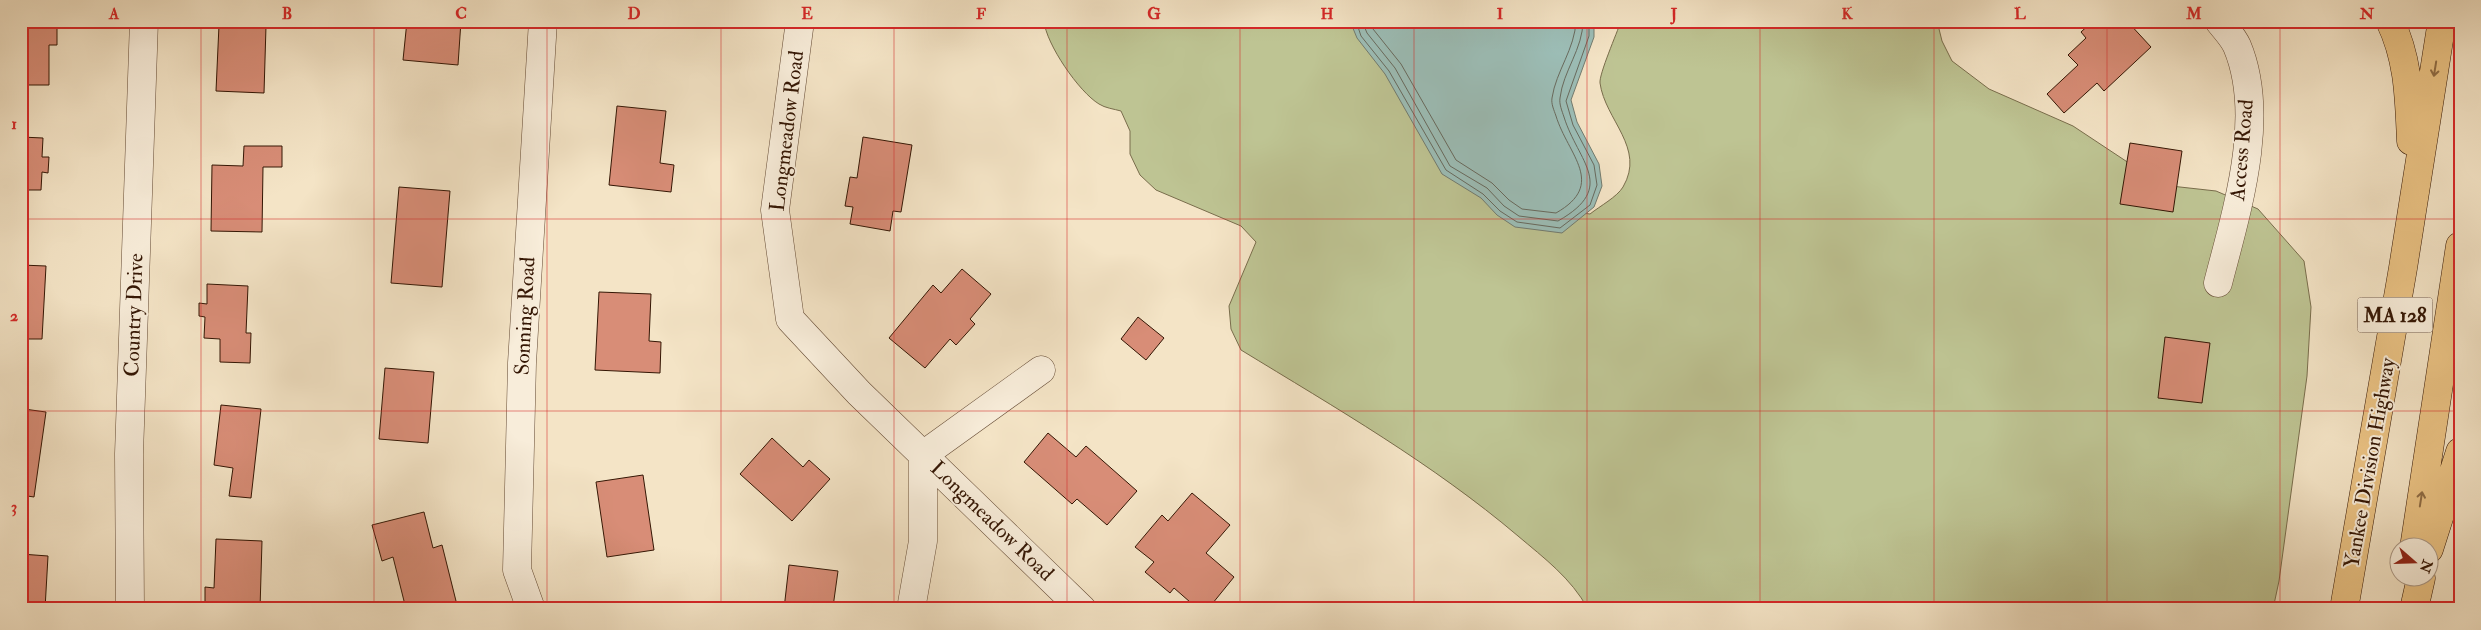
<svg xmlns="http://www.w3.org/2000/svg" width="2481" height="630" font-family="'IM FELL Double Pica',serif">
	<rect width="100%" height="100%" fill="#f4e4c6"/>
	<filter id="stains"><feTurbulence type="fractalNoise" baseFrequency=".004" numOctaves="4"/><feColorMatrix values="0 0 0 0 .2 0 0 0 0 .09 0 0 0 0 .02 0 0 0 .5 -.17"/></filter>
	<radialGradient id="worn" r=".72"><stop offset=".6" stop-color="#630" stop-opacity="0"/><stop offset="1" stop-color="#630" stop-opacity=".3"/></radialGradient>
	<!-- green -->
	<path fill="#bec493" stroke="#796d4c" d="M1044,21H1387L1544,208L1590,214C1600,206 1617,197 1623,187C1646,148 1605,120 1600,83C1599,74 1617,33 1621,21H1937L1942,41L1952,61L1989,89L2073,126L2150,177L2171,186L2216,191L2258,209L2304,261L2311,307L2307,376L2279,581L2273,609H1588C1571,578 1544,558 1518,536C1433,464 1336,408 1241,350L1231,329L1229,306L1256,242L1241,226L1156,190L1140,175L1130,154V131L1121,111C1114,109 1105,108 1099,104C1079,92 1046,44 1044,21Z"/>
	<!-- water -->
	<path fill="#9cbeb7" stroke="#727b6f" d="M1350,21H1594V37L1571,100L1577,122L1599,164L1602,186L1594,207L1562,233L1515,227L1497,215L1481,198L1442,174L1385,74L1357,38Z"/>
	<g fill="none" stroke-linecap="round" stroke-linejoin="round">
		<!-- shore -->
		<path stroke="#686a5e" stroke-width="1" d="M1356,21L1361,36L1389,71L1446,170L1483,194L1500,211L1517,222L1560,228L1590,205L1597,185L1594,165L1573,125L1566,101L1589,36V21
			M1362,21L1367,33L1395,68L1450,166L1487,188L1504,206L1519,216L1558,221C1618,187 1578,162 1564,117C1562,111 1559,104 1560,98C1563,71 1583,49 1583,21
			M1370,21L1373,29L1401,64L1456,160L1492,183L1509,200L1522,209L1556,213C1607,184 1568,155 1556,116C1554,110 1551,104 1552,98C1556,71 1575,49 1576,21"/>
	</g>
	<!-- building -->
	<path fill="#d88d77" stroke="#341604" d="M21,21H57V45H49V85H21Z
		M407,21H461L458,65L403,60Z
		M2093,21H2127L2151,47L2104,91L2097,83L2064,113L2047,94L2078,65L2068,55L2086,38L2081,32Z
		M219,25L266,26L264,93L216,91Z
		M617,106L666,111L660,163L674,165L671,192L609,185Z
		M21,137L43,138L42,157H49L48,173L42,172L41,190H21Z
		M863,137L912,145L901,212L893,211L890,231L850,224L853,207L845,206L850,177L857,178Z
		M2130,143L2182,151L2173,212L2120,204Z
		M244,146H282V167H263L262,232L211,231L212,165L243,166Z
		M399,187L450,191L442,287L391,283Z
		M21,265L46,266L42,339H21Z
		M962,269L991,294L970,319L975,324L956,345L950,339L925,368L889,338L933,285L941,293Z
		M207,284L248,286L246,333H251L250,363L220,362V339L204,338L205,317L199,316V303L207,304Z
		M599,292L651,294L649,341L661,342L660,373L595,370Z
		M1138,317L1164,338L1146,360L1121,339Z
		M2165,337L2210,343L2202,403L2158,398Z
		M385,368L434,372L428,443L379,439Z
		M21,398H25L24,409L46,412L34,497L21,495Z
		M221,405L261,409L251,498L229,496L233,468L214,465Z
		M1048,433L1076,457L1086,446L1137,491L1107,525L1077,499L1072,504L1024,462Z
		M772,438L803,467L809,460L830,479L792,521L740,474Z
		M643,475L654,550L607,557L596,482Z
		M1192,493L1230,525L1206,553L1234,577L1208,609H1198L1174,588L1170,593L1145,572L1154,562L1135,547L1162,515L1168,521Z
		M424,512L433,548L442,545L458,609H406L393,557L382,561L372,525Z
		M216,539L262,541L260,609H205V587L214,588Z
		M21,554L48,556L45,609H21Z
		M789,565L838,571L833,607L838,609H784Z"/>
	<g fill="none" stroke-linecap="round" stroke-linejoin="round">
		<defs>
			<path id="street" d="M800,21L775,210L790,319L859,393L1082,609
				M2218,283C2236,213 2267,117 2237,46C2233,37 2225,29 2219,21
				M923,455L1041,370
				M130,609L129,454L144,21
				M531,609L517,570L522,363L543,21
				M911,609L923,541V455"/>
			<path id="highway" d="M2390,21C2409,60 2409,100 2411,141
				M2414,548L2460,246
				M2429,549L2460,452
				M2344,609L2403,268L2442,21
				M2414,609L2421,578"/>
		</defs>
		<!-- street casing -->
		<use href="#street" stroke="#644a34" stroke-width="29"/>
		<!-- highway casing -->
		<use href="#highway" stroke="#341604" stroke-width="29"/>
		<!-- street -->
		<use href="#street" stroke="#f8edda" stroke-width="28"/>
		<!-- highway -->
		<use href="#highway" stroke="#eac283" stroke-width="28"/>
	</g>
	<!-- one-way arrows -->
	<defs><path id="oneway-shaft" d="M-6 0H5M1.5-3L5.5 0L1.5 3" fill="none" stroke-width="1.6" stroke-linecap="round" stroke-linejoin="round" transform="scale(1.25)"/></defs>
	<g stroke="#8f6c44">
		<use href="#oneway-shaft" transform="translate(2435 69) rotate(99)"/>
		<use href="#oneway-shaft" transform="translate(2421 499) rotate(-81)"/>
	</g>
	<!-- grid -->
	<path fill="none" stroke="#d62828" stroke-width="1" stroke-opacity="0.55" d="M201,21V609M374,21V609M547,21V609M721,21V609M894,21V609M1067,21V609M1240,21V609M1414,21V609M1587,21V609M1760,21V609M1934,21V609M2107,21V609M2280,21V609M21,219H2460M21,411H2460"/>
	<g text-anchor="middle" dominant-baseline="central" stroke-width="4" stroke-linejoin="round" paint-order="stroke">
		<!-- shield labels -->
		<rect fill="#f8edda" stroke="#6f5644" stroke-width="1" x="2357.5" y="297.5" width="75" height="35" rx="4"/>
		<g font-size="20" font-weight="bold" fill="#341604">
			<text x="2395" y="315">MA 128</text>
		</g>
		<!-- street labels -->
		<g font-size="21" fill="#341604" stroke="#f8edda">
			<text transform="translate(787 131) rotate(-83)">Longmeadow Road</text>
			<text transform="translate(2242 150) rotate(-85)">Access Road</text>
			<text transform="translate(134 315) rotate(-88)">Country Drive</text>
			<text transform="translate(525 316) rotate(-87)">Sonning Road</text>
			<text transform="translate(2370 463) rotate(-80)">Yankee Division Highway</text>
			<text transform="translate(992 521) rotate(44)">Longmeadow Road</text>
		</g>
	</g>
	<!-- margin -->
	<rect width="2481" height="630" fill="none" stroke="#f4e4c6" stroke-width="55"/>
	<!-- north arrow -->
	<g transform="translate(2414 562) rotate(110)"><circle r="24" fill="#f8edda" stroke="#aa9784"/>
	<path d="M0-4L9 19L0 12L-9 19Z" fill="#8f2418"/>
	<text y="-8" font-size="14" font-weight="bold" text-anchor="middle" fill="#341604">N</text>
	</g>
	<rect x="28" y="28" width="2426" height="574" fill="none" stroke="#d62828" stroke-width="2"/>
	<g font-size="16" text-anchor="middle" font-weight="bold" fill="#d62828">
		<text x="114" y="19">A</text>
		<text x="287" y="19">B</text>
		<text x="461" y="19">C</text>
		<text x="634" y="19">D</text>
		<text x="807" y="19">E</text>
		<text x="981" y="19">F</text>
		<text x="1154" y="19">G</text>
		<text x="1327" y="19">H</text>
		<text x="1500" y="19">I</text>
		<text x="1674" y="19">J</text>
		<text x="1847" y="19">K</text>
		<text x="2020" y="19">L</text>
		<text x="2194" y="19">M</text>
		<text x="2367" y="19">N</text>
		<text x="14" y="129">1</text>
		<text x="14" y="321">2</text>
		<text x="14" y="512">3</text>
	</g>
	<rect width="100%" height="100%" filter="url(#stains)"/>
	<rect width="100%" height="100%" fill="url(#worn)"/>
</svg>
